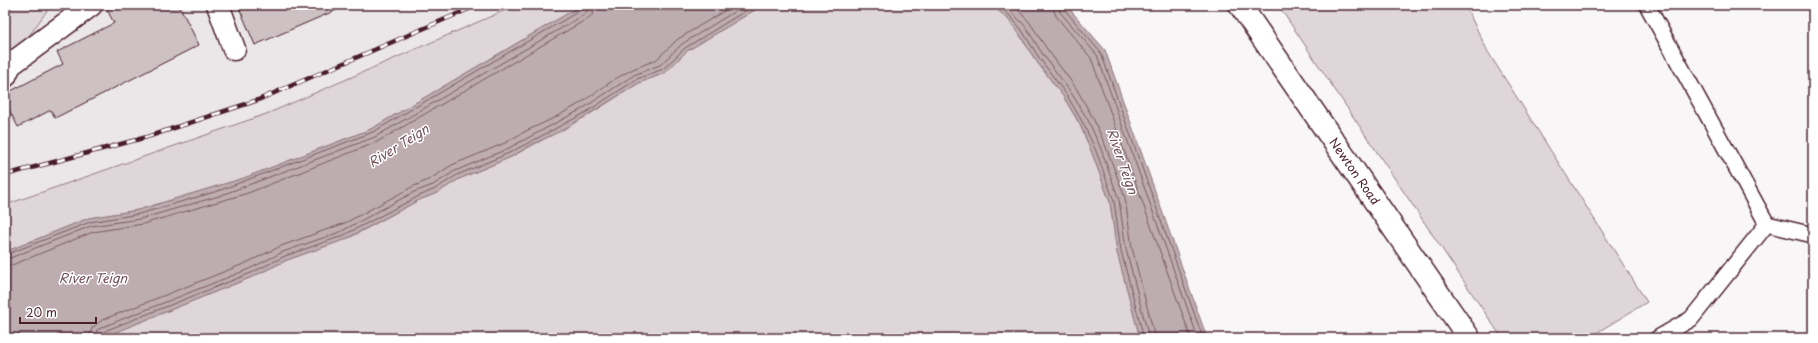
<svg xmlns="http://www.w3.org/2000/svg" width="1818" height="343" font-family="'Playpen Sans',sans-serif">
	<rect width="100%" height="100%" fill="#f8f6f7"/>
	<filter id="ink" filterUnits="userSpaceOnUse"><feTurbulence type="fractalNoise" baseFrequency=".025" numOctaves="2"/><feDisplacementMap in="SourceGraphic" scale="8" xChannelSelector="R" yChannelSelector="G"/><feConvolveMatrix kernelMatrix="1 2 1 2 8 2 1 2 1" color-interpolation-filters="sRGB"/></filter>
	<g filter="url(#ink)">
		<!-- built -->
		<path fill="#ebe6e8" d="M51,5H517L269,113L5,205V62L29,36Z"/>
		<!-- green -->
		<path fill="#ded6d9" stroke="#947a82" d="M13,5H51L29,36L5,62V19Z
			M517,5H582L371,129L244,178L138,210L89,218L5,252V205L269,113Z
			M763,5H992L1008,19L1018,32L1034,58L1063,96L1080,125L1092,153L1110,202L1117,252L1140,338H101L252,277L287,260L351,237L419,200L437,193L459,179L511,157L587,116L639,83L665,73L687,51Z
			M1278,5H1465L1488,52L1647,302L1588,338H1502Z"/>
		<!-- water -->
		<path fill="#bdadb0" stroke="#8f747b" d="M582,5H763L687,51L665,73L639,83L561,131L531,145L511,157L459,179L437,193L419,200L344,240L287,260L252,277L101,338H5V252L89,218L138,210L244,178L371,129Z
			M992,5H1066L1105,50L1207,338H1140L1117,252L1110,202L1092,153L1080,124L1063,96L1034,58L1018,32L1008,19Z"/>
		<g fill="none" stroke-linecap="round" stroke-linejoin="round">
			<!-- shore -->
			<path stroke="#785860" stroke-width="1" d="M998,5L1011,17L1021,29L1038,56L1066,94L1083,123L1096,151L1114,201L1121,251L1144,338
				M1005,5L1025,26L1042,53L1070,91L1088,120L1101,149L1119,200L1126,249L1149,338
				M1014,5L1030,23L1047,49L1076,88L1093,118L1106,147L1125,198L1132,248L1155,338
				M1052,5L1056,16L1091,58L1191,338
				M1058,5L1060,12L1097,55L1198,338
				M1063,5L1064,9L1101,53L1203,338
				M5,255L90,222L139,214L218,191L373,132L581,10L584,5
				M5,260L91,226L140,219L219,196L375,137L584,15L587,11L589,5
				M5,266L12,265L93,232L143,224L248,193L377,142L587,19L593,14L595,5
				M89,338L92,328L102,320L246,263L281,246L345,223L412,187L430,179L452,165L505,143L524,132L554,118L579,104L615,79L633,69L656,60L678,39L734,5
				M95,338L97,330L105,326L249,269L283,252L340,232L414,192L433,185L455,171L507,149L582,109L634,75L660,65L682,44L745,5
				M100,338L101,334L107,330L251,273L285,256L342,236L417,197L435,189L457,175L509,153L585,113L637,79L663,69L685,48L755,5"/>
		</g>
		<!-- building -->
		<path fill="#cdc1c4" stroke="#4a1f2b" d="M112,5H179L199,45L55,118L51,110L18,127L5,102V94L63,64L57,52L114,23L106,8Z
			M238,5H348L255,45Z"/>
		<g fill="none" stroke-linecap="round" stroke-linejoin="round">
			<defs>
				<path id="lane" d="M1647,5L1767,224
					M1658,338L1691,319L1767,224L1813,235"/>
				<path id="street" d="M218,5L234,49
					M5,76L10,65L91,5"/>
				<path id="primary" d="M1240,5L1469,338"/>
			</defs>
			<!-- lane casing -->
			<use href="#lane" stroke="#4a1f2b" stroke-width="18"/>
			<!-- street casing -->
			<use href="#street" stroke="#4a1f2b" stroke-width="25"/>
			<!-- primary casing -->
			<use href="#primary" stroke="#4a1f2b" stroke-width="25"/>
			<!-- lane -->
			<use href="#lane" stroke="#fff" stroke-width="15"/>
			<!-- street -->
			<use href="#street" stroke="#fff" stroke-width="22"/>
			<!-- primary -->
			<use href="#primary" stroke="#fff" stroke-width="22"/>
			<defs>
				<path id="rail" d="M5,175L147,137L258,100L478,5"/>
			</defs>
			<!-- rail casing -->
			<use href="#rail" stroke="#4a1f2b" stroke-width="4.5"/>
			<!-- rail -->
			<use href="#rail" stroke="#fff" stroke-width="3" stroke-dasharray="9" stroke-linecap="butt"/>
		</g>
	</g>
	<g text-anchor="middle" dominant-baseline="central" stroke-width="3" stroke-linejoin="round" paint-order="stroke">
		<!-- street labels -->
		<g font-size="12" fill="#4a1f2b" stroke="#fff">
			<text transform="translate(1355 171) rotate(55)">Newton Road</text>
		</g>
		<!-- water labels -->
		<g font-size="13" font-style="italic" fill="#72515a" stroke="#fff">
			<text transform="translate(398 145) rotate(-32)">River Teign</text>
			<text transform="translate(1123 161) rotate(71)">River Teign</text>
			<text x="93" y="277">River Teign</text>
		</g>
	</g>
	<!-- margin -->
	<rect width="1818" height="343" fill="none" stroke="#fff" stroke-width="20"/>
	<rect x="10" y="10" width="1798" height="323" fill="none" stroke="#4a1f2b" stroke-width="1.5" filter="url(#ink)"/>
	<!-- scale -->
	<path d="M20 317v6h76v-6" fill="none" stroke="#4a1f2b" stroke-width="2"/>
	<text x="26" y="317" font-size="12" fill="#4a1f2b" stroke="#ffffff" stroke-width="3" paint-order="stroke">20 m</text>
</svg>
